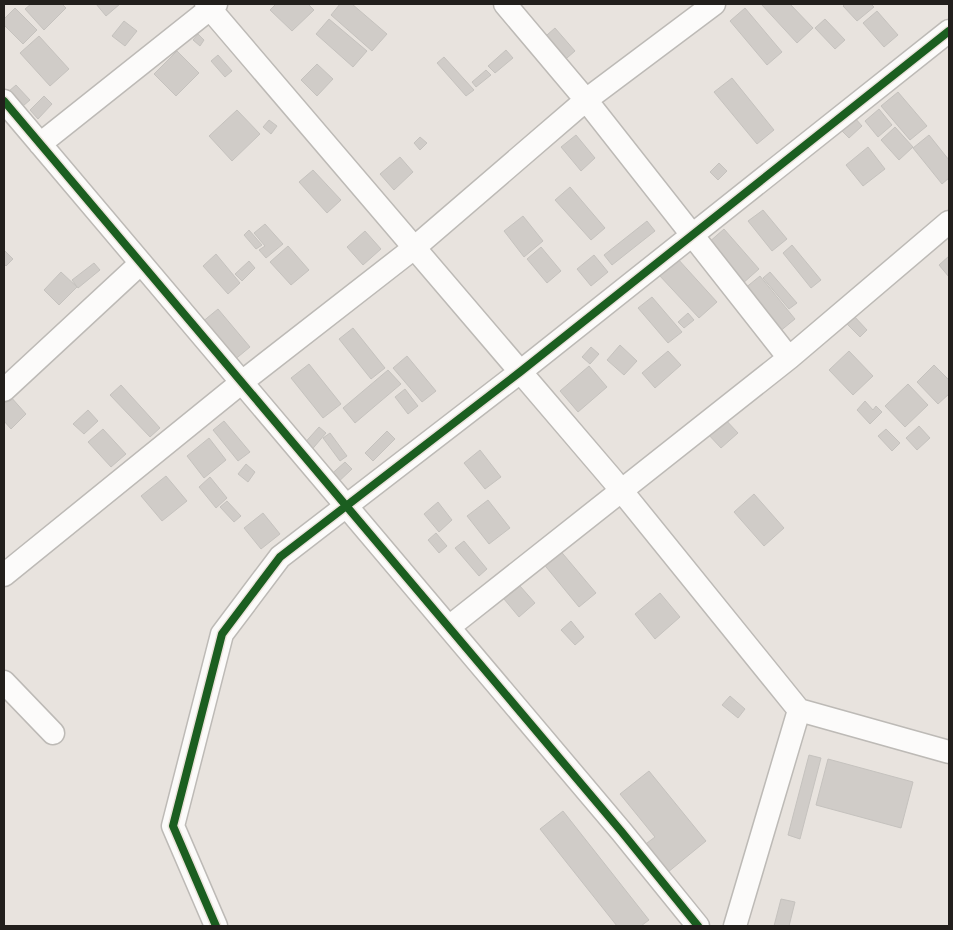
<svg xmlns="http://www.w3.org/2000/svg" width="953" height="930" font-family="Lato,sans-serif">
	<rect width="100%" height="100%" fill="#e8e3de"/>
	<!-- building -->
	<path fill="#d0ccc8" stroke="#c5c2be" d="M31,4H62L66,8L44,30L25,9Z
		M96,4H120L106,16Z
		M276,4H308L314,10L292,31L270,10Z
		M340,4H352L387,34L372,51L331,15Z
		M761,4H790L813,28L797,43Z
		M845,4H871L874,7L857,21L843,6Z
		M15,8L37,30L23,44L4,25V19Z
		M745,8L782,52L767,65L730,21Z
		M877,11L898,35L884,47L863,23Z
		M329,19L367,51L353,67L316,34Z
		M825,19L845,40L835,49L815,28Z
		M124,21L137,31L125,46L112,36Z
		M555,28L575,51L560,64L540,41Z
		M198,34L204,40L200,46L193,40Z
		M39,36L69,69L50,86L20,53Z
		M506,50L513,58L495,73L488,66Z
		M177,51L199,73L176,96L154,74Z
		M218,55L232,71L225,77L211,61Z
		M444,57L474,90L466,96L437,63Z
		M317,64L333,79L317,96L301,80Z
		M486,70L491,75L476,87L472,82Z
		M732,78L774,130L757,144L714,92Z
		M16,85L30,100L23,106L9,91Z
		M898,92L927,126L910,140L881,106Z
		M44,96L52,104L38,119L30,110Z
		M879,109L892,125L878,137L865,121Z
		M237,110L260,134L232,161L209,136Z
		M855,118L862,126L849,138L842,131Z
		M269,120L277,126L271,134L263,127Z
		M895,127L913,147L899,160L881,140Z
		M576,135L595,158L581,171L561,147Z
		M929,135L949,160V178L942,184L913,148Z
		M420,137L427,143L420,150L414,143Z
		M868,147L885,169L863,186L846,165Z
		M400,157L413,172L394,190L380,174Z
		M719,163L727,171L718,180L710,172Z
		M313,170L341,200L327,213L299,182Z
		M570,187L605,228L591,240L555,200Z
		M763,210L787,239L772,251L748,221Z
		M523,216L543,241L524,257L504,231Z
		M647,221L655,231L612,265L604,255Z
		M265,224L283,244L266,258L259,250L265,246L254,233Z
		M724,229L759,269L742,284L708,243Z
		M249,230L262,245L256,249L244,235Z
		M365,231L381,249L363,265L347,247Z
		M792,245L821,280L811,288L783,253Z
		M288,246L309,270L291,285L270,262Z
		M541,247L561,271L547,283L527,259Z
		M4,250L13,259L6,266L4,264Z
		M216,254L240,283L228,294L203,266Z
		M594,255L608,272L591,286L577,269Z
		M949,256V277L939,265Z
		M677,258L717,302L699,318L659,275Z
		M249,261L255,268L242,281L235,274Z
		M94,263L100,270L78,288L72,280Z
		M61,272L77,287L59,305L44,290Z
		M770,272L797,303L789,309L763,278Z
		M760,276L795,319L779,332L744,289Z
		M652,297L682,332L668,343L638,308Z
		M218,309L250,347L233,361L201,323Z
		M688,313L694,320L684,328L678,322Z
		M854,316L867,330L860,337L846,323Z
		M353,328L385,368L371,379L339,339Z
		M620,345L637,361L624,375L607,360Z
		M591,347L599,354L590,364L582,357Z
		M668,351L681,365L655,388L642,373Z
		M849,351L873,376L853,395L829,370Z
		M407,356L436,391L422,402L393,368Z
		M309,364L341,404L323,418L291,378Z
		M934,365L949,380V394L938,404L917,382Z
		M589,366L607,387L578,412L560,391Z
		M388,370L401,384L355,423L343,408Z
		M908,384L928,405L905,427L885,406Z
		M121,385L160,428L150,437L110,395Z
		M405,389L418,406L408,414L395,397Z
		M10,396L26,414L11,429L4,421V401Z
		M865,401L873,410L876,406L882,412L870,424L857,410Z
		M88,410L98,421L84,434L73,424Z
		M723,417L738,433L721,448L706,432Z
		M224,421L250,452L238,461L213,430Z
		M919,426L930,438L917,450L906,438Z
		M319,427L326,433L309,453L301,447Z
		M103,429L126,454L111,467L88,442Z
		M886,429L900,443L892,451L878,436Z
		M387,431L395,439L373,461L365,453Z
		M330,433L347,456L340,461L323,438Z
		M209,438L226,460L204,478L187,456Z
		M480,450L501,477L485,489L464,463Z
		M345,462L352,469L334,486L327,478Z
		M246,464L255,472L248,482L238,474Z
		M166,476L187,501L162,521L141,496Z
		M210,477L227,498L216,508L199,487Z
		M754,494L784,528L764,546L734,512Z
		M488,500L510,528L489,544L467,516Z
		M227,501L241,516L234,522L220,507Z
		M438,502L452,520L439,532L424,514Z
		M263,513L280,534L261,549L244,528Z
		M436,533L447,546L439,553L428,540Z
		M464,541L487,569L479,576L455,548Z
		M558,548L596,593L579,607L542,562Z
		M520,586L535,603L519,617L504,599Z
		M660,593L680,617L655,639L635,614Z
		M571,621L584,637L575,645L561,630Z
		M730,696L745,709L738,718L722,705Z
		M809,755L821,758L800,839L788,835Z
		M828,759L913,782L901,828L816,805Z
		M649,771L706,841L662,877L639,849L655,837L620,794Z
		M563,811L649,920L641,926H617L540,829Z
		M781,899L795,902L789,926H774Z"/>
	<g fill="none" stroke-linecap="round" stroke-linejoin="round">
		<defs>
			<path id="street" d="M206,4L612,479L799,710L949,752
				M505,4L586,100L789,358
				M4,101L621,831L698,926
				M40,144L216,4
				M4,390L141,263
				M4,575L242,382L414,248L586,100L714,4
				M449,627L789,358L949,222
				M4,682L53,733
				M216,926L173,826L222,634L280,557L520,372L949,31
				M735,926L799,710"/>
		</defs>
		<!-- street casing -->
		<use href="#street" stroke="#bdbab6" stroke-width="25"/>
		<!-- street -->
		<use href="#street" stroke="#fcfbfa" stroke-width="22"/>
		<defs>
			<path id="cycleway" d="M4,101L621,831L698,926
				M216,926L173,826L222,634L280,557L520,372L949,31"/>
		</defs>
		<!-- cycleway casing -->
		<use href="#cycleway" stroke="#ebe3db" stroke-width="11"/>
		<!-- cycleway -->
		<use href="#cycleway" stroke="#1b5e20" stroke-width="8"/>
	</g>
	<!-- border -->
	<rect width="953" height="930" fill="none" stroke="#221f1c" stroke-width="10"/>
</svg>
